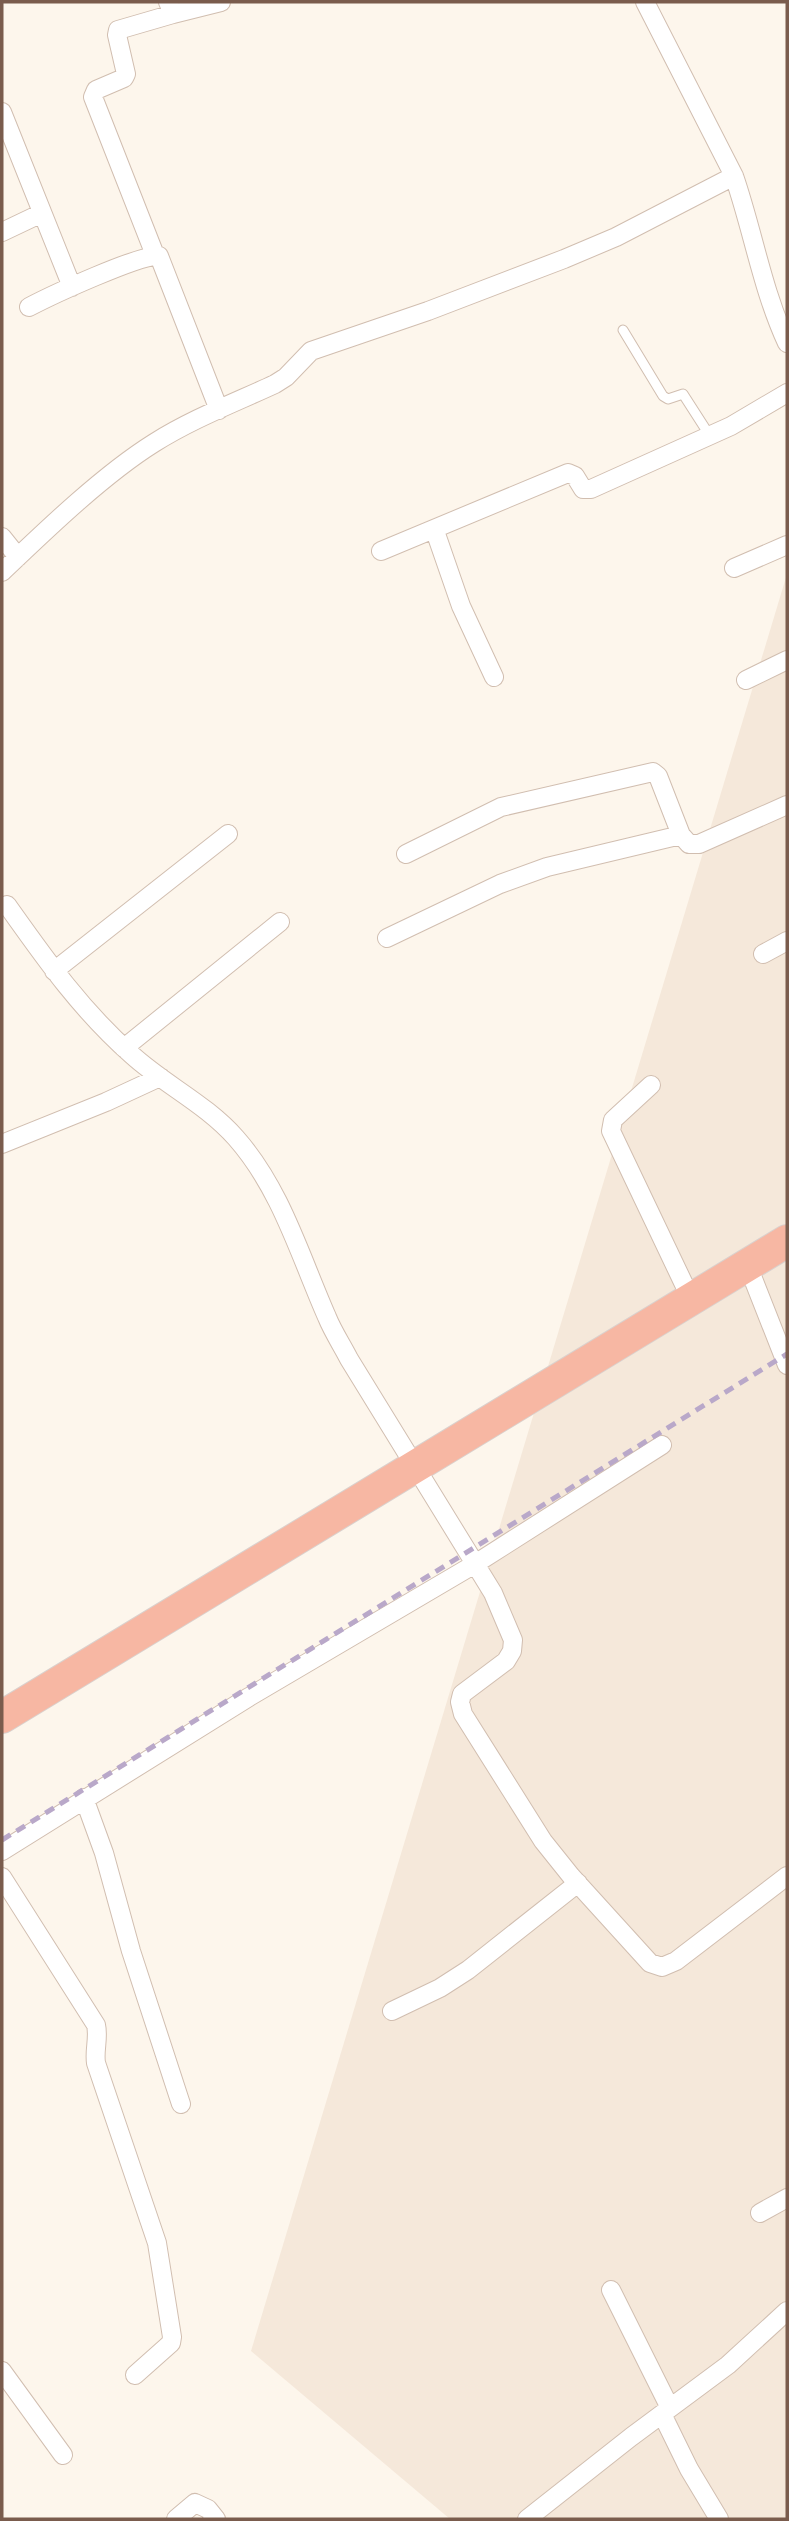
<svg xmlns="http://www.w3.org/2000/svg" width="789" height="2521" font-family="Barlow,sans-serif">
	<rect width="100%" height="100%" fill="#fdf6ec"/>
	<!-- residential -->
	<path fill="#f5e8da" d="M787,574V2519H450L251,2351Z"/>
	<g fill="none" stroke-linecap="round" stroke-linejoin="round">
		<defs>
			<path id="lane" d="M623,330L663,396L668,399L683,394L710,436"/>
			<path id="street" d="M645,2L734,176C753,231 762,289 787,343
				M173,14L221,2
				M2,112L72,287
				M2,232L42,213
				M155,255L93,97L96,90L124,78L126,74L117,35L118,30L173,14L168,2
				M29,307C50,296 140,254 159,256L219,410
				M435,531L461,606L494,677
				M2,537L18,557
				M381,551L568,473L575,476L583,489H591L731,426L787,393
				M734,568L787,545
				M2,572C46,530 103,475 154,443C192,419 234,403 275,384L286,377L311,351L428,311L564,259L616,237L734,176
				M746,680L787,660
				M406,854L501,807L653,772L658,776L681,835
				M7,905C46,960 81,1010 132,1055C165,1085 206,1104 236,1138C281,1189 300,1256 327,1317C333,1332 342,1345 349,1359L493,1593L513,1640L512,1651L506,1661L462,1694L460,1702L463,1714L543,1841L571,1876L650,1963L662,1967L676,1961L787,1876
				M387,938L500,884L547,867L681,835L689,844H699L787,805
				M763,954L787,941
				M54,971L228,834
				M124,1048L280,922
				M651,1085L613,1120L611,1131L691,1299
				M2,1144L106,1102L160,1077
				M748,1266L787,1365
				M84,1798L104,1853L131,1951L181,2104
				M2,1851L249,1697L475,1564L662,1445
				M2,1877L96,2025C99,2038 94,2050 96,2063L157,2243L172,2337L171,2343L135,2375
				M392,2011L440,1988L468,1970L578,1883
				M760,2213L787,2198
				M611,2290L670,2408
				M2,2371L63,2455
				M662,2414L689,2469L719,2519
				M176,2519L195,2503L208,2509L216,2519
				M527,2519L631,2437L728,2365L787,2311"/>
			<path id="highway" d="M2,1717L787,1241"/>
		</defs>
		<!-- lane casing -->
		<use href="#lane" stroke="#d1beb0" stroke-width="11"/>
		<!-- street casing -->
		<use href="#street" stroke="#d1beb0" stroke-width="20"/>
		<!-- highway casing -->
		<use href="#highway" stroke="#dad1cd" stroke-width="34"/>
		<!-- lane -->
		<use href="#lane" stroke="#fff" stroke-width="9"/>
		<!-- street -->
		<use href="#street" stroke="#fff" stroke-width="18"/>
		<!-- highway -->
		<use href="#highway" stroke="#f7b7a3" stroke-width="32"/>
		<!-- rail -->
		<path stroke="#b9a8c9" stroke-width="5" stroke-dasharray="10 7" stroke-linecap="butt" d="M2,1840L787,1354"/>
	</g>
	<!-- border -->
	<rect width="789" height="2521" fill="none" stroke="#7a5c4d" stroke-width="7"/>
</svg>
